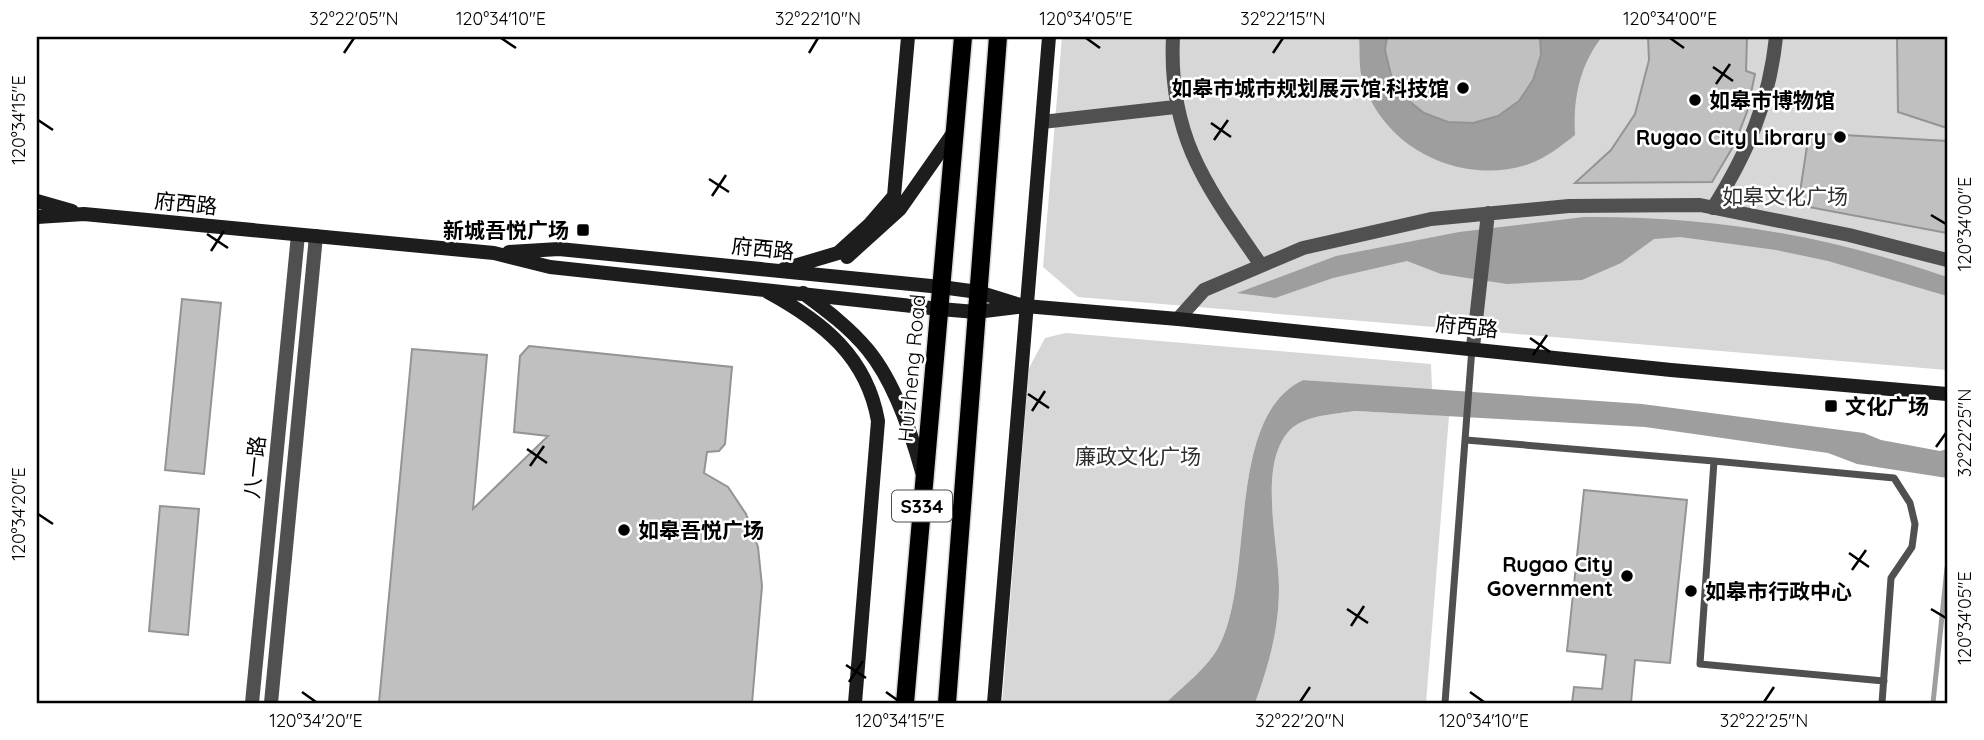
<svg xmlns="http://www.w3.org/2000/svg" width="1984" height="740" font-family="Quicksand,'Noto Sans SC',sans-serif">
	<rect width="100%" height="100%" fill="#fff"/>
	<!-- green -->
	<path fill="#d7d7d7" d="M1062,37H1947V370L1078,297L1043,267Z
		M1066,333L1431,364L1432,390L1303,380C1225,417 1255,574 1220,644C1209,667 1184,685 1166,703H1002L1029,368L1045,338Z
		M1356,411L1449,416L1426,703H1255C1269,665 1279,629 1279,588C1279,545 1257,464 1290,430C1305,415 1335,414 1356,411Z"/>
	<!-- water -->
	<path fill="#9e9e9e" d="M1359,37H1602C1579,66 1573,100 1575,135C1561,146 1546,158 1529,164C1460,187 1379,147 1361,74C1359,63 1360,49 1359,37Z
		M1584,217C1713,216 1825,235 1947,277V296L1828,261L1776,250L1680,237L1654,239L1621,263L1582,280L1507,284L1441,274L1407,261L1333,278L1275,298L1237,293L1336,256L1459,232Z
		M1303,380L1642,404L1864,433L1881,440L1940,451L1947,449V478L1857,464L1828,453L1645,427L1356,411C1335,414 1305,415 1290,430C1257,464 1279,545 1279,588C1279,629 1269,665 1255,703H1166C1184,685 1209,667 1220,644C1255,574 1225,417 1303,380Z"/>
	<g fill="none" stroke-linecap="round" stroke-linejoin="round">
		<!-- stream -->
		<path stroke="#9e9e9e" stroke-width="5" d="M1933,703L1947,568"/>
	</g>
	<!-- building -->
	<path fill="#c0c0c0" stroke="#949494" stroke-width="2" d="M1387,37H1540L1541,55L1533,80L1519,101L1498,116L1473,123L1448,122L1424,113L1404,97L1391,75L1385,50Z
		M1648,37H1747L1746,71L1755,74L1747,112L1734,145L1712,182L1575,183L1611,150L1635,114L1649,60Z
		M1897,37H1947V128L1898,112Z
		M1809,133L1947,141V233L1798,205Z
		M182,299L221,303L204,474L165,470Z
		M529,346L732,367L725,444L719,451L707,452L704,473L728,487L746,514L758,547L762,586L752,703H379L412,349L487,355L473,509L548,436L514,432L520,356Z
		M1584,490L1687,500L1670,663L1635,660L1631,703H1572L1574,687L1602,689L1606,655L1567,651Z
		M160,506L199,509L188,635L149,631Z"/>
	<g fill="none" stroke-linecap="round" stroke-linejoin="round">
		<defs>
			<path id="primary" d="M905,703L963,37
				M947,703L998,37"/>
		</defs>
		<!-- primary casing -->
		<use href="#primary" stroke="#dbdbdb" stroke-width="21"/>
		<!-- lane -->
		<path stroke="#505050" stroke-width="7" d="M1466,440L1714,461L1700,664L1884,681
			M1714,461L1894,478L1910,503L1915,524L1912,547L1891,578L1882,703
			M1445,703L1472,348"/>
		<!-- street -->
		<path stroke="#505050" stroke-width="14" d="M1173,37C1168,137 1207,187 1261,265
			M1042,122L1175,107
			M1713,208C1748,152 1769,103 1776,37
			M1178,319L1204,290L1303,248L1431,219L1569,206L1700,205L1849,235L1947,260
			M1473,347L1488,213
			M252,703L298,235
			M271,703L316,236"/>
		<!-- secondary -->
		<path stroke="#1d1d1d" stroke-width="14" d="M37,201L72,211
			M37,217L84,214L494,253L550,267L940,309L976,312L1025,306L1178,319L1671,370L1947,394
			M509,252L559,249L941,287L978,292L1020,305
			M847,257L900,209L956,129
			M784,269L838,253L869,225L894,196L908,37
			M768,292C823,322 867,357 878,421L855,703
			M803,293C826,310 849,327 868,350C895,383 911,432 922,472
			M994,703L1049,37"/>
		<!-- primary -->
		<use href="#primary" stroke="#000" stroke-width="18"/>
	</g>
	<!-- ticks -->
	<path fill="none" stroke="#000" stroke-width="2.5" d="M501,38L516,48M1086,38L1100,48M1670,38L1684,48M344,53L354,38M809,53L818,38M1273,53L1283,38M1713,67L1733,81M1716,84L1730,64M38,120L53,130M1211,123L1231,137M1214,140L1228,120M709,179L729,192M712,196L726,175M1931,215L1946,224M207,234L228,248M211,251L224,231M1530,338L1550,352M1533,355L1547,335M1028,394L1049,408M1032,411L1045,391M1936,447L1946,433M527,449L547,463M530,466L544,446M38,514L53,524M1849,553L1869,567M1852,570L1866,550M1347,609L1368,623M1931,609L1946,618M1351,626L1364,606M846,665L866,678M849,682L863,661M302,692L316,702M886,692L900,702M1470,692L1484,702M1300,702L1310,687M1764,702L1774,687"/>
	<!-- markers -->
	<g fill="#000" stroke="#fff" stroke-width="2.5">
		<circle cx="1463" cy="88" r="7"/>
		<circle cx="1695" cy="100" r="7"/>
		<circle cx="1840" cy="137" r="7"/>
		<rect x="576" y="223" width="14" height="14" rx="3.5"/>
		<rect x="1824" y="399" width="14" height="14" rx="3.5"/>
		<circle cx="624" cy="530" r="7"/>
		<circle cx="1627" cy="576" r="7"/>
		<circle cx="1691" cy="591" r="7"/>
	</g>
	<g text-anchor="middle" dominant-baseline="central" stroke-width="5" stroke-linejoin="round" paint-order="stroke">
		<!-- shield labels -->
		<rect fill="#fff" stroke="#4c4c4c" stroke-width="2" x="892" y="490.5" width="60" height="31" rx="5"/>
		<g font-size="19" font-weight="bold" fill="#000">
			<text x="922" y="506">S334</text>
		</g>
		<!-- poi labels -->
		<g font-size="21" font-weight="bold" fill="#000" stroke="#fff" text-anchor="end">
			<text x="1449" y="88">如皋市城市规划展示馆·科技馆</text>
			<text x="1709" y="100" text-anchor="start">如皋市博物馆</text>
			<text x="1826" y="137">Rugao City Library</text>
			<text x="569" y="230">新城吾悦广场</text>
			<text x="1845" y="406" text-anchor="start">文化广场</text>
			<text x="638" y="530" text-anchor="start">如皋吾悦广场</text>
			<text x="1613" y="564">Rugao City<tspan x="1613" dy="24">Government</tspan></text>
			<text x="1705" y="591" text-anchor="start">如皋市行政中心</text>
		</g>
		<!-- park labels -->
		<g font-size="21" fill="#2e2e2e" stroke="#fff">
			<text x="1785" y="196">如皋文化广场</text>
			<text x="1138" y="456">廉政文化广场</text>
		</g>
		<!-- street labels -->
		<g font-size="21" fill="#000" stroke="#fff">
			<text transform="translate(186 203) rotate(6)">府西路</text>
			<text transform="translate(763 248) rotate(6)">府西路</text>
			<text transform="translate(1467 326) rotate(6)">府西路</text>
			<text transform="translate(911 368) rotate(-85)">Huizheng Road</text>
			<text transform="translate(254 467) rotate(-84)">八一路</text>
		</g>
	</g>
	<!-- border -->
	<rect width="1984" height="740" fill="none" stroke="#ffffff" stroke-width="77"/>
	<rect x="38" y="38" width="1908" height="664" fill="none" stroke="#000" stroke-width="2.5"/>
	<g font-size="18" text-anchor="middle" fill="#000">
		<text x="354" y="25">32°22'05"N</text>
		<text x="501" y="25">120°34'10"E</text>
		<text x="818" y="25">32°22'10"N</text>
		<text x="1086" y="25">120°34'05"E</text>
		<text x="1283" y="25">32°22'15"N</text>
		<text x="1670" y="25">120°34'00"E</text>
		<text transform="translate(19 120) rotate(-90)" y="6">120°34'15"E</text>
		<text transform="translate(1965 224) rotate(-90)" y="6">120°34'00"E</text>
		<text transform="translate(1965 433) rotate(-90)" y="6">32°22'25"N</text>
		<text transform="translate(19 514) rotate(-90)" y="6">120°34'20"E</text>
		<text transform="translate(1965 618) rotate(-90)" y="6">120°34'05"E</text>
		<text x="316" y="727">120°34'20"E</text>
		<text x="900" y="727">120°34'15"E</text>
		<text x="1300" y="727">32°22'20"N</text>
		<text x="1484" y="727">120°34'10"E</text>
		<text x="1764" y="727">32°22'25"N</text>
	</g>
</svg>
